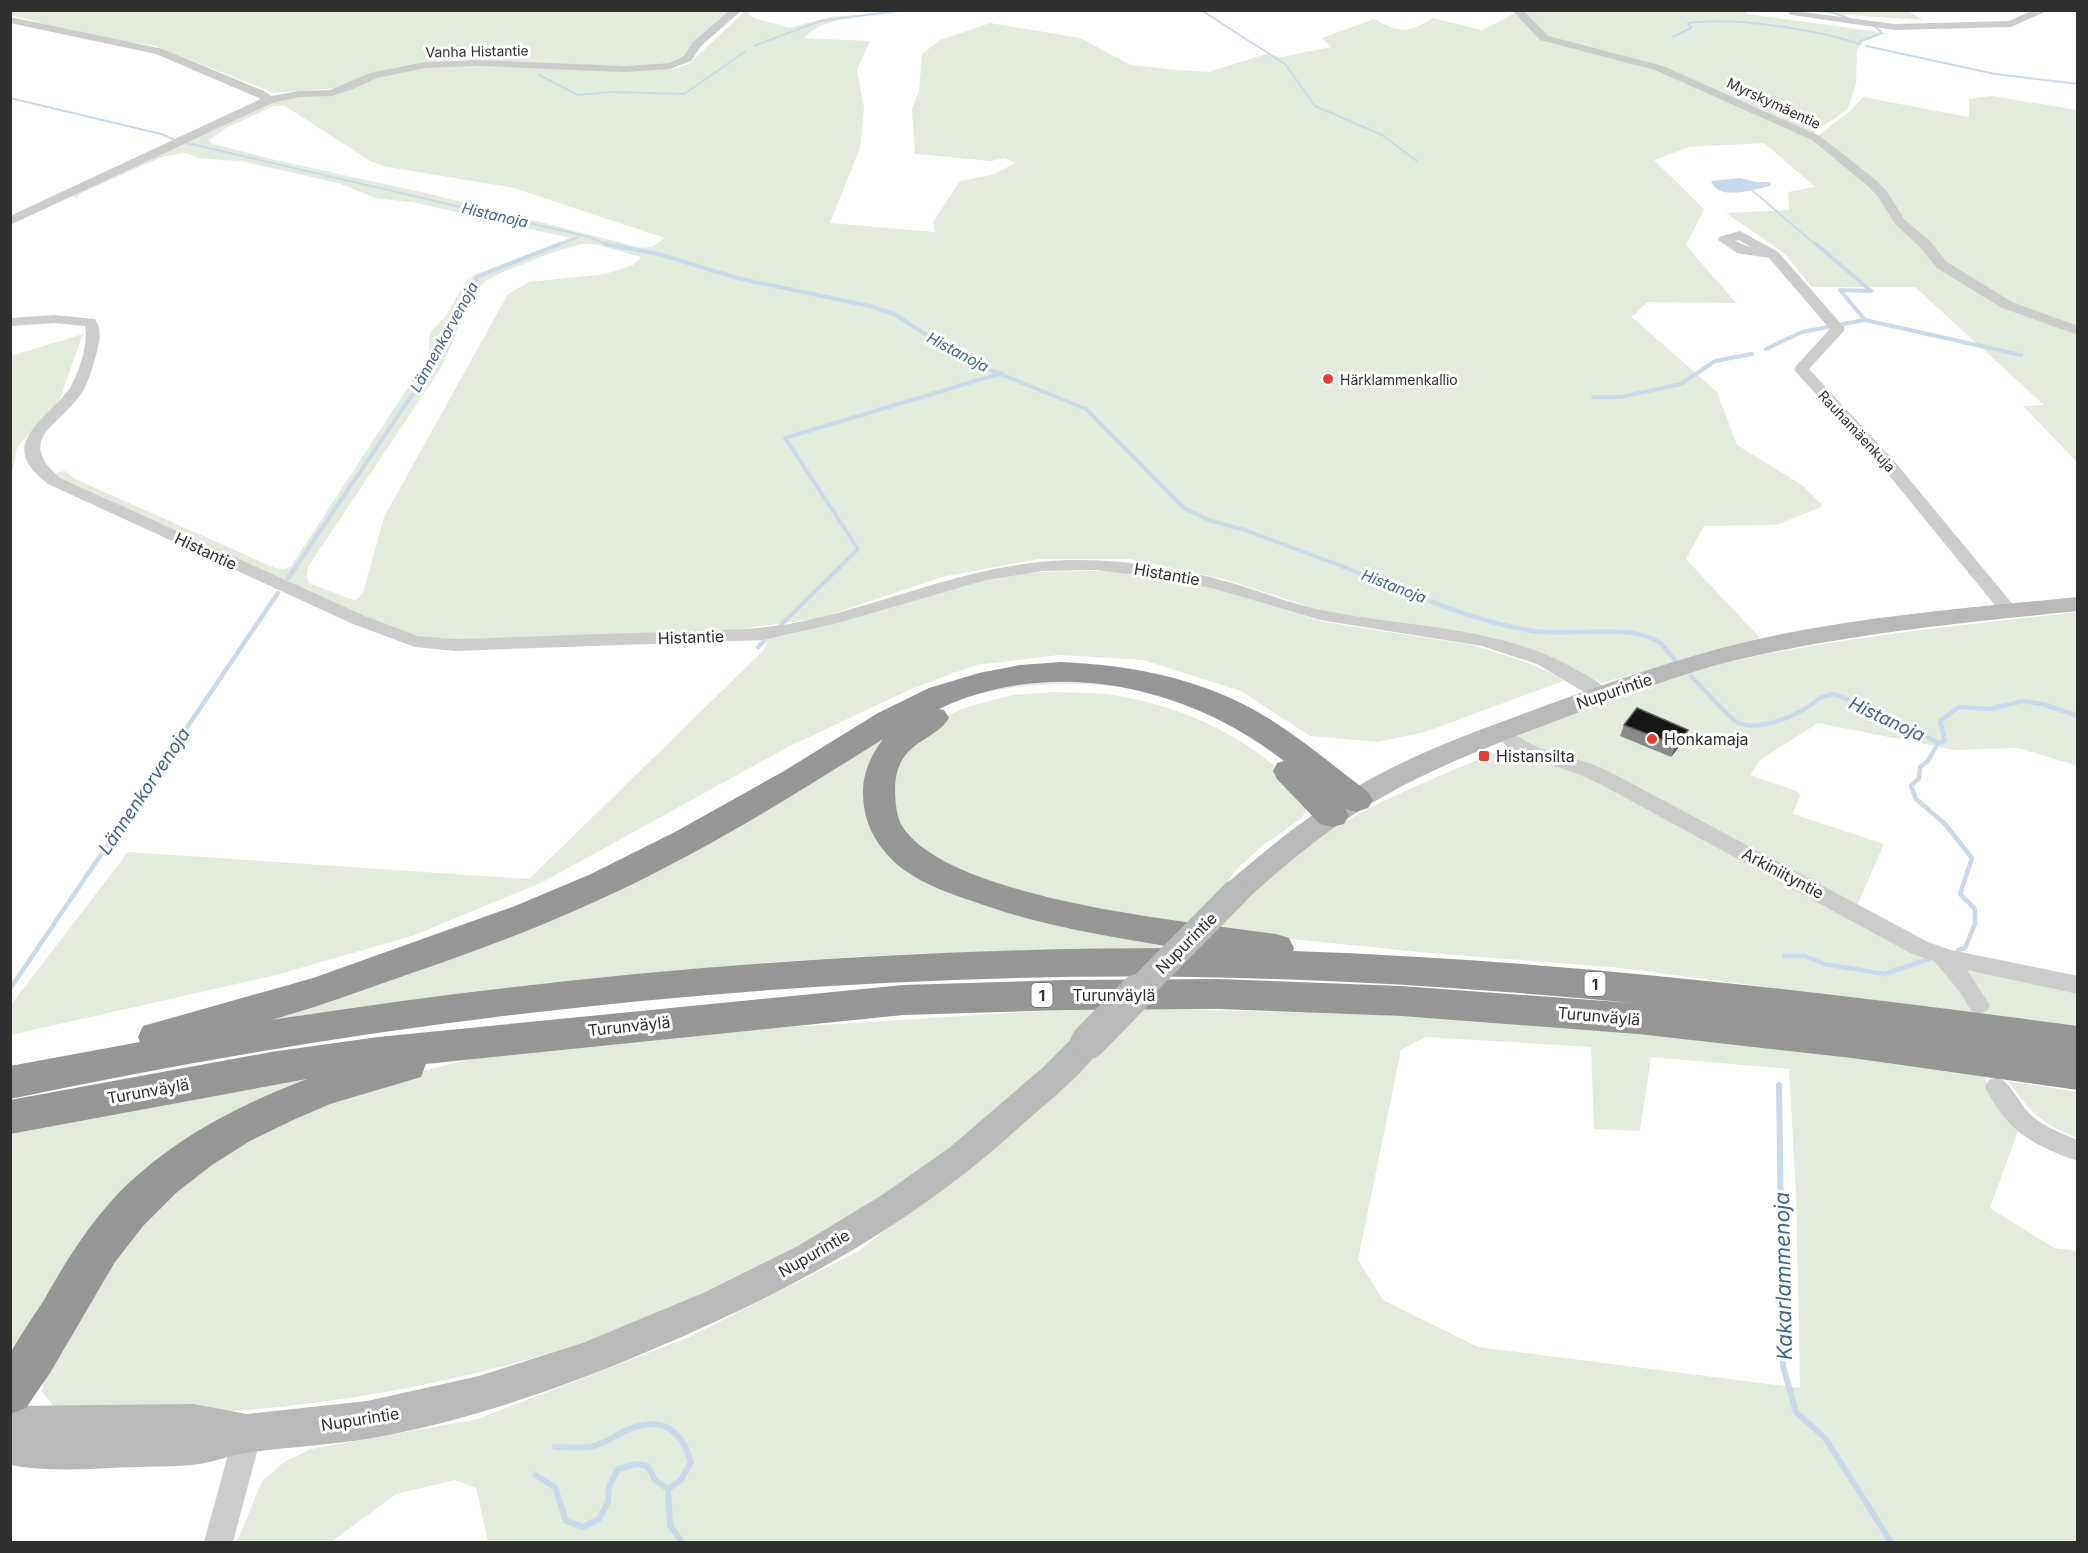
<svg xmlns="http://www.w3.org/2000/svg" width="2088" height="1553" font-family="Inter,sans-serif">
	<rect width="100%" height="100%" fill="#fff"/>
	<!-- green -->
	<path fill="#e3ecdc" fill-rule="evenodd" d="M10,11L12,10L731,11L681,58L667,63L619,66L457,60L427,63L337,88L274,93L155,46L76,33L11,15Z
		M745,11H748L749,15L754,18L789,28L830,17L918,11C886,14 825,13 804,38L870,41L857,70L864,108L860,148L830,223L935,232L933,222L960,181L991,175L1016,163L1005,158L991,161L915,154L912,109L919,91L922,54L940,40L990,23L1080,38L1131,65L1178,70L1208,72L1266,54L1281,57L1331,47L1322,38L1374,19C1401,33 1407,34 1433,18L1482,30L1517,12L1515,11H1747V14L1887,33L1862,42L1857,50L1856,83L1848,109L1811,135L1815,138L1851,110L1863,97L1969,117V99L1992,96L2077,110V462L2023,406L2044,405L1915,287H1812L1784,253L1726,213L1789,210L1788,192L1815,187L1764,143L1689,147L1654,160L1704,209L1686,245L1736,303L1647,302L1632,317L1717,392L1737,445L1802,485L1823,506L1777,525L1704,526L1686,559L1760,638L1602,683L1529,648L1428,626L1329,613L1224,579L1130,559H1038L942,577L820,618L720,632L447,641L400,632L50,474L65,471L73,478L275,568L284,569L291,566L428,357L430,333L445,317L466,281L476,274L570,238L417,203L375,198L338,183L245,162L198,158L186,153L162,157L81,193L77,198L69,195L266,103L299,96L333,94L351,90L366,80L441,65L627,70L673,69L689,64ZM274,106H285L372,162L388,167L514,188L665,238L652,247L642,248L430,194L275,160L213,144L209,140L226,128ZM581,244H595L641,257L633,265L605,274L529,282L508,294L384,517L363,593L358,599L353,600L309,583L307,576L308,567L441,368L473,295L487,280L503,272L554,252Z
		M1813,11H1908L1923,20L1819,13Z
		M83,334L58,404L17,447L11,479V356Z
		M1083,571H1127L1161,576L1213,588L1324,622L1472,645L1524,661L1566,680L1425,732L1377,742L1310,736L1241,691L1143,660L1059,655L976,665L911,689L786,748L541,883L412,936L276,975L11,1035L10,1006L128,852L529,879L764,650L768,638C853,625 933,585 1019,574C1040,571 1062,572 1083,571Z
		M2077,612V766L2019,748L1955,750L1818,723L1760,760L1750,775L1796,791L1800,795L1793,814L1884,844L1856,908L1530,749L1514,736C1580,711 1647,682 1716,665C1835,637 1957,626 2077,612Z
		M1079,677C1167,683 1224,706 1294,760C1306,769 1325,779 1332,793L1322,792C1266,745 1219,709 1145,691C1077,676 933,681 888,744C879,756 875,769 872,783C862,821 894,853 924,872C946,886 974,895 999,903C1075,926 1156,936 1234,949V951C1126,950 1018,950 911,954C673,965 437,995 203,1033V1031C337,991 472,949 600,889C703,841 800,782 896,722C960,689 1008,680 1079,677Z
		M1053,692C1073,693 1094,692 1113,695C1178,705 1248,735 1293,784C1299,790 1302,801 1306,809L1302,818L1262,846L1236,870L1224,887L1184,928L981,886L903,839L886,783L893,760L928,724L967,707L1013,695Z
		M1508,747L1539,761L1578,771L1853,919L2077,991V1028L1621,968L1429,953L1214,931C1254,891 1295,850 1344,822C1396,792 1453,771 1508,747Z
		M1103,1007C1045,1066 986,1122 919,1171C860,1215 793,1251 726,1282C686,1301 646,1320 605,1335C490,1375 368,1400 247,1410C190,1415 132,1414 75,1415L54,1407L42,1392L47,1364L126,1225L230,1140L384,1080L501,1052L694,1033Z
		M1138,1009C1287,1011 1436,1015 1585,1028C1719,1039 1852,1057 1985,1076L1992,1099L2018,1131L1990,1208L2054,1248L2077,1251V1542H488L476,1488L455,1480L396,1494L331,1542H237L262,1481L284,1462L311,1449L478,1419L689,1337L859,1251L993,1145ZM1426,1037L1591,1047L1594,1129L1640,1131L1651,1057L1789,1069L1796,1193L1800,1388L1478,1347L1383,1300L1358,1260L1401,1050Z
		M342,1071L200,1138L11,1381L12,1340L11,1131Z
		M2008,1081L2077,1092V1138C2040,1122 2032,1114 2008,1081Z"/>
	<!-- water -->
	<path fill="#c9d9ec" d="M1740,178L1756,182H1771L1770,186C1754,189 1719,202 1711,181Z"/>
	<g fill="none" stroke-linecap="round" stroke-linejoin="round">
		<!-- stream-far3 -->
		<path stroke="#c9d9ec" stroke-width="2" d="M1201,10L1285,64L1315,106L1382,135L1418,162
			M1825,10L1848,18
			M1673,37L1691,28L1688,23C1737,17 1813,29 1860,44L1861,41L1882,33L1874,25
			M754,46L820,21L905,10
			M1866,46L1995,74L2078,84
			M539,75L578,95L612,92L684,94L746,51
			M10,98L161,134L175,140
			M187,143L589,237L611,246
			M1752,190L1817,246
			M556,246L578,237"/>
		<!-- stream-far2 -->
		<path stroke="#c9d9ec" stroke-width="4" d="M606,244L658,254L741,279L870,306L894,314L964,359L1086,409L1184,508L1211,521L1245,530L1347,568
			M1816,244L1871,291L1840,290L1865,320L1843,324
			M1865,320L2021,355
			M1766,349L1802,332L1828,327
			M1593,397H1621L1681,384L1715,361L1752,354
			M295,568L431,367L477,277L560,244
			M839,568L858,549L785,438L1002,373"/>
		<!-- stream-far1 -->
		<path stroke="#c9d9ec" stroke-width="4.5" d="M1343,567C1405,590 1468,621 1533,631C1568,637 1630,622 1660,643C1665,647 1670,655 1675,660
			M288,578L296,567
			M781,625L840,567
			M758,647L765,640
			M1691,676C1704,689 1721,709 1734,720C1750,733 1785,720 1801,711C1813,705 1820,695 1834,694L1897,720L1938,743L1945,741L1940,721L1959,707L1990,709L2023,701L2042,704L2078,716
			M1938,743L1928,761L1920,767L1919,778L1911,786L1916,799L1945,824L1972,858L1960,894L1975,909V924L1965,948L1958,950
			M1784,956H1805L1824,964L1885,974L1929,959
			M10,989L278,593"/>
		<!-- stream -->
		<path stroke="#c9d9ec" stroke-width="6" d="M1779,1085L1783,1366L1796,1412L1825,1438L1891,1542
			M555,1447C567,1447 581,1449 593,1446C605,1443 616,1435 627,1430C661,1415 681,1429 691,1462L681,1480L668,1489L670,1525L682,1542
			M535,1475L555,1487L566,1521L583,1527L599,1519L608,1502L609,1487L618,1469L637,1464L648,1466L655,1480L668,1489"/>
		<!-- minor -->
		<path fill="#ccc" fill-rule="evenodd" d="M730,10H742L701,46L691,61L670,69L624,72L477,66L426,68L377,78L351,90L331,96L299,97L272,103L10,225V216L261,99L156,54L10,23V17L163,49L264,91L271,96L299,91L330,90L370,73L426,62L477,60L624,66L668,63L683,57L693,42Z
			M1512,10H1523L1548,36L1663,66L1820,136L1877,181L1888,193L1904,219L1930,241L1947,262L2012,302L2078,326V335L2002,308L1937,268L1920,247L1895,224L1879,198L1869,187L1812,140L1655,70L1540,40Z
			M1788,10L1895,24L2009,21L2034,10H2049L2011,27L1895,30L1792,15L1789,14Z
			M1740,231L1778,252L1843,326L1845,329L1843,332L1809,369L1895,462L2015,607L2018,611L2015,615H2003L1883,468L1796,372L1794,369L1796,366L1830,329L1769,258L1737,253L1718,240L1719,237ZM1739,240L1752,248L1735,241Z
			M55,315L95,319C103,331 99,342 96,355C92,368 89,382 81,394C58,427 15,439 60,478L365,616L418,636L455,639C525,637 594,634 664,632C707,630 751,631 794,623C886,605 971,563 1067,560C1122,559 1178,567 1232,583C1260,591 1288,603 1317,609C1404,628 1497,624 1577,670C1588,676 1603,683 1610,694L1608,698H1594L1537,664L1482,646L1320,620L1215,589L1171,579L1095,570L1043,571L986,580L834,624L763,640L455,651L415,647L353,624L48,484C40,477 28,468 25,456C18,432 58,407 70,388C79,373 89,343 85,326L55,323L10,326V318Z
			M1500,727L1537,747L1592,764L1614,774L1928,942L1951,950L2078,976V994L1967,970L1990,1005L1987,1011L1979,1014L1971,1011L1960,992L1934,961L1912,954L1600,784L1578,774L1514,752L1491,733L1493,728Z
			M1997,1077C2012,1083 2019,1104 2031,1115C2044,1127 2061,1133 2078,1140V1161C2032,1145 2007,1131 1985,1087L1989,1080Z
			M248,1419L258,1423L262,1433L233,1542H204L234,1433L238,1423Z"/>
		<!-- secondary -->
		<path fill="#b9b9b9" fill-rule="evenodd" d="M2078,597V611C1971,622 1864,632 1759,655C1698,667 1640,690 1582,711C1516,736 1448,760 1386,795C1335,823 1289,861 1245,901L1235,904L1225,901L1220,893L1225,885C1269,847 1314,810 1365,782C1420,751 1480,730 1539,708C1610,682 1680,657 1754,640C1860,616 1970,608 2078,597Z
			M1088,1029L1099,1033L1104,1042C1088,1072 1040,1108 1014,1132C906,1229 784,1294 651,1350C560,1389 464,1422 367,1439C329,1445 290,1447 252,1452C234,1454 217,1461 199,1464C179,1467 158,1466 138,1467C96,1468 52,1473 10,1465V1406L193,1404L247,1414L367,1401L479,1376L585,1342L703,1293L798,1246L882,1195L949,1148L1042,1068L1077,1033Z"/>
		<!-- motorway -->
		<path fill="#969696" fill-rule="evenodd" d="M1061,662C1133,665 1205,679 1268,718C1303,740 1335,767 1368,792L1373,800L1368,808L1356,812L1345,809L1349,815L1344,824L1332,827L1320,824L1277,779L1273,771L1277,763L1284,761C1188,686 1053,655 939,709L944,710L949,718C935,741 903,740 896,777C894,790 895,814 902,826C949,900 1192,922 1276,934L1289,938L1294,948L1293,951C1556,960 1817,991 2078,1026V1090L1852,1058L1638,1034L1401,1016L1218,1009L1063,1010L903,1015L426,1064L421,1077L330,1104L291,1121L250,1141L212,1165L176,1193L144,1225L115,1262L50,1373L26,1408L10,1414C10,1397 7,1370 10,1355C13,1346 37,1311 44,1300C64,1264 86,1229 114,1198C167,1142 236,1106 307,1079L10,1134V1100L271,1052L378,1037L903,985L1063,980L1218,979L1401,986L1633,1003C1486,989 1338,979 1191,977C798,972 395,1017 10,1099V1066L140,1042L138,1037L143,1026L313,978L515,906L591,874L675,832L784,771L878,713L929,688L979,673L1020,665ZM883,739C868,760 860,779 864,806C867,832 884,855 904,870C925,885 951,894 975,902C1041,926 1110,937 1179,948C875,948 572,973 271,1020C318,1007 363,990 409,974C479,950 549,924 616,892C709,848 796,794 883,739Z"/>
		<!-- secondary-bridge-far1 -->
		<path stroke="#b9b9b9" stroke-width="27" d="M1136,993L1235,893"/>
		<!-- secondary-bridge -->
		<path stroke="#b9b9b9" stroke-width="35" d="M1088,1042L1137,992"/>
	</g>
	<!-- wall -->
	<path fill="#8a8a8a" d="M1624,725L1683,742L1671,757L1620,736Z"/>
	<!-- shaded-wall -->
	<path fill="#5c5c5c" d="M1688,730L1683,742L1671,757L1676,745Z"/>
	<!-- building -->
	<path fill="#161616" stroke="#5c5c5c" stroke-width="1.5" d="M1637,708L1688,730L1676,745L1624,725Z"/>
	<!-- markers -->
	<g fill="#e53d31" stroke="#fff" stroke-width="2">
		<circle cx="1328" cy="379" r="6"/>
		<circle cx="1652" cy="739" r="6"/>
		<rect x="1478" y="750" width="12" height="12" rx="3"/>
	</g>
	<g text-anchor="middle" dominant-baseline="central" stroke-width="6" stroke-linejoin="round" paint-order="stroke">
		<!-- far-street labels -->
		<g font-size="14" fill="#2f2f2f" stroke="#fff">
			<text transform="translate(477 51) rotate(-1)">Vanha Histantie</text>
			<text transform="translate(1774 103) rotate(25)">Myrskymäentie</text>
			<text transform="translate(1857 431) rotate(47)">Rauhamäenkuja</text>
		</g>
		<!-- far-poi labels -->
		<g font-size="14" fill="#2f2f2f" stroke="#fff" text-anchor="start">
			<text x="1340" y="379">Härklammenkallio</text>
		</g>
		<!-- far-water labels -->
		<g font-size="15" font-style="italic" fill="#3c6491" stroke="#fff">
			<text transform="translate(495 215) rotate(13)">Histanoja</text>
			<text transform="translate(444 337) rotate(-61)">Lännenkorvenoja</text>
			<text transform="translate(958 352) rotate(28)">Histanoja</text>
			<text transform="translate(1394 586) rotate(21)">Histanoja</text>
		</g>
		<!-- shield labels -->
		<g fill="#fff" stroke="#6d6d6d" stroke-width="1.5">
			<rect x="1584.5" y="972" width="21" height="24" rx="4.5"/>
			<rect x="1031.5" y="983" width="21" height="24" rx="4.5"/>
		</g>
		<g font-size="15" font-weight="bold" fill="#2f2f2f">
			<text x="1595" y="984">1</text>
			<text x="1042" y="995">1</text>
		</g>
		<!-- street labels -->
		<g font-size="16" fill="#2f2f2f" stroke="#fff">
			<text transform="translate(206 551) rotate(25)">Histantie</text>
			<text transform="translate(1167 574) rotate(10)">Histantie</text>
			<text transform="translate(691 637) rotate(-2)">Histantie</text>
			<text transform="translate(1614 691) rotate(-19)">Nupurintie</text>
			<text transform="translate(1783 873) rotate(28)">Arkiniityntie</text>
			<text transform="translate(1186 943) rotate(-45)">Nupurintie</text>
			<text x="1114" y="995">Turunväylä</text>
			<text transform="translate(1599 1016) rotate(5)">Turunväylä</text>
			<text transform="translate(629 1026) rotate(-6)">Turunväylä</text>
			<text transform="translate(148 1091) rotate(-10)">Turunväylä</text>
			<text transform="translate(814 1253) rotate(-30)">Nupurintie</text>
			<text transform="translate(360 1419) rotate(-9)">Nupurintie</text>
		</g>
		<!-- poi labels -->
		<g font-size="16" fill="#2f2f2f" stroke="#fff" text-anchor="start">
			<text x="1664" y="739">Honkamaja</text>
			<text x="1496" y="756">Histansilta</text>
		</g>
		<!-- water labels -->
		<g font-size="18" font-style="italic" fill="#3c6491" stroke="#fff">
			<text transform="translate(1887 719) rotate(25)">Histanoja</text>
			<text transform="translate(144 791) rotate(-56)">Lännenkorvenoja</text>
		</g>
		<!-- near-water labels -->
		<g font-size="21" font-style="italic" fill="#3c6491" stroke="#fff">
			<text transform="translate(1783 1276) rotate(-91)">Kakarlammenoja</text>
		</g>
	</g>
	<!-- border -->
	<rect width="2088" height="1553" fill="none" stroke="#2f2f2f" stroke-width="24"/>
</svg>
